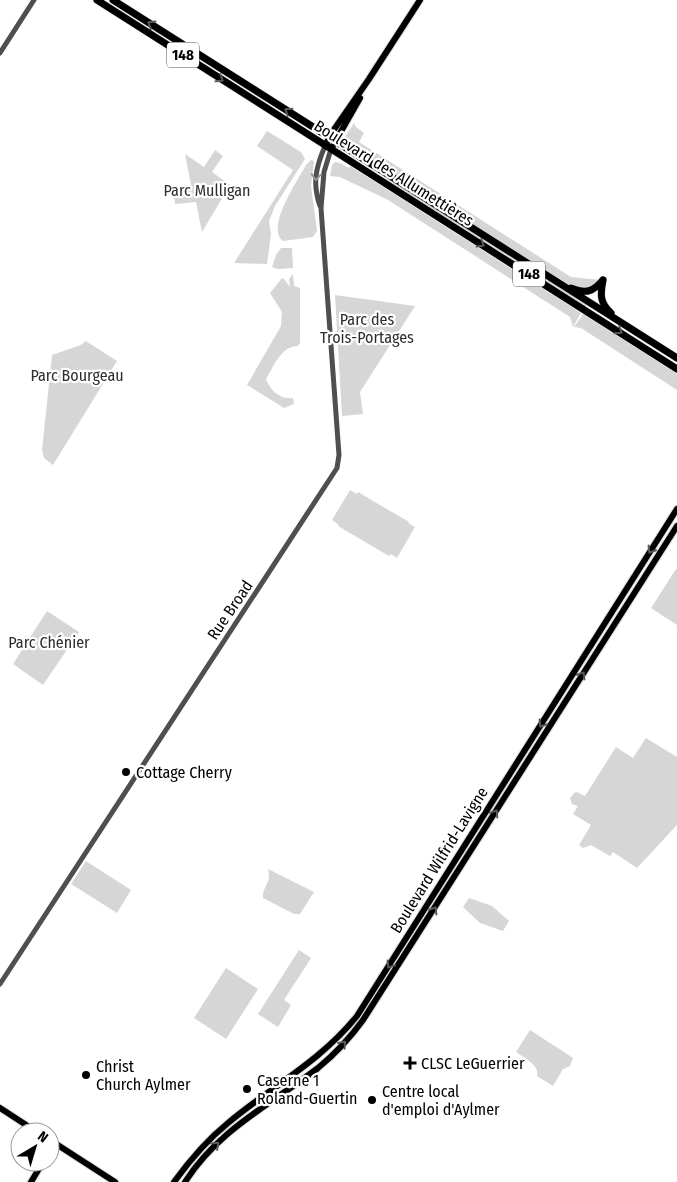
<svg xmlns="http://www.w3.org/2000/svg" width="677" height="1182" font-family="'Fira Sans Condensed',sans-serif">
	<rect width="100%" height="100%" fill="#fff"/>
	<!-- green -->
	<path fill="#d6d6d6" d="M354,123L356,127L364,133L359,142L571,277L601,280L591,291L567,285L346,144L344,138Z
		M267,131L301,152L305,159L275,206L269,221L271,234L267,264L234,263L293,170L257,146Z
		M215,150L223,156L212,172L230,185L202,232L196,202L175,204L173,188L191,185L185,154L204,167Z
		M311,160L314,161L311,186L317,231L313,237L283,241C265,228 298,180 306,165Z
		M335,162L340,163L349,168L350,166L581,313L573,327L570,317L388,200L340,177L330,176L332,165Z
		M383,177L411,192L587,304L585,307L382,179Z
		M281,248H292L293,268L278,269L272,267L276,255Z
		M293,274L294,286L300,288V343L298,346C281,346 274,366 266,379C270,390 280,400 293,398L294,404L284,408L247,385L281,326L282,312L270,293L282,278L284,279L290,287L289,279Z
		M335,295L415,306L360,392L363,414L342,416Z
		M583,314L677,374V390L581,328L574,327Z
		M86,341L117,361L53,465L44,458L42,450L52,355L81,345Z
		M350,490L357,494L358,492L409,522L408,523L415,527L397,558L391,554L389,556L338,526L339,525L332,520Z
		M676,569H677V625L651,608Z
		M47,611L79,632L43,685L13,664Z
		M646,738L677,757V825L637,868L613,852L610,856L591,845L583,848L579,845L591,825L573,814L578,806L572,804L570,798L574,793L577,792L585,796L616,747L633,758Z
		M86,861L131,890L117,913L71,884Z
		M268,869L314,892L300,914H294L263,898C262,886 272,884 268,869Z
		M469,898L492,906L509,921L503,931L480,923L463,907Z
		M299,950L311,958L284,1000L291,1005L278,1027L258,1014Z
		M226,968L258,989L226,1039L194,1018Z
		M530,1030L573,1058L570,1066L563,1069L553,1086L537,1076C540,1065 524,1058 516,1052Z"/>
	<g fill="none" stroke-linecap="round" stroke-linejoin="round">
		<defs>
			<path id="major" d="M325,146L333,131L369,79L420,0
				M331,149L360,98
				M0,1108L37,1132
				M50,1140L115,1182
				M50,1152L55,1144
				M31,1182L43,1162
				M174,1182C190,1160 207,1140 228,1123C271,1087 321,1061 357,1016L677,509
				M185,1182C219,1129 270,1105 318,1068C335,1054 350,1038 363,1020L677,526"/>
			<path id="highway" d="M97,0L677,369
				M113,0L677,358
				M603,280C600,295 600,303 611,313
				M571,288C586,294 593,292 603,280"/>
		</defs>
		<!-- major casing -->
		<use href="#major" stroke="#dbdbdb" stroke-width="8"/>
		<!-- highway casing -->
		<use href="#highway" stroke="#dbdbdb" stroke-width="8"/>
		<!-- minor -->
		<path stroke="#4f4f4f" stroke-width="5" d="M0,53L34,0
			M320,206C312,183 316,167 325,146
			M0,984L337,468L339,455L321,208L324,172L331,149"/>
		<!-- major -->
		<use href="#major" stroke="#000" stroke-width="6"/>
		<!-- highway -->
		<use href="#highway" stroke="#000" stroke-width="7"/>
	</g>
	<!-- one-way arrows -->
	<defs><path id="oneway-chevron" d="M-2-3.5L2.5 0L-2 3.5" fill="none" stroke-width="1.6" stroke-linecap="round" stroke-linejoin="round" transform="scale(1.25)"/></defs>
	<g stroke="#595959">
		<use href="#oneway-chevron" transform="translate(151 24) rotate(-148)"/>
		<use href="#oneway-chevron" transform="translate(220 79) rotate(33)"/>
		<use href="#oneway-chevron" transform="translate(288 111) rotate(-147)"/>
		<use href="#oneway-chevron" transform="translate(481 244) rotate(32)"/>
		<use href="#oneway-chevron" transform="translate(619 331) rotate(33)"/>
		<use href="#oneway-chevron" transform="translate(651 550) rotate(122)"/>
		<use href="#oneway-chevron" transform="translate(582 675) rotate(-58)"/>
		<use href="#oneway-chevron" transform="translate(542 724) rotate(122)"/>
		<use href="#oneway-chevron" transform="translate(495 813) rotate(-57)"/>
		<use href="#oneway-chevron" transform="translate(434 910) rotate(-58)"/>
		<use href="#oneway-chevron" transform="translate(390 965) rotate(122)"/>
		<use href="#oneway-chevron" transform="translate(343 1044) rotate(-48)"/>
		<use href="#oneway-chevron" transform="translate(216 1145) rotate(-43)"/>
	</g>
	<use stroke="#959595" href="#oneway-chevron" transform="translate(316 177) rotate(94)"/>
	<!-- markers -->
	<g fill="#000" stroke="#fff" stroke-width="2">
		<circle cx="126" cy="772" r="5"/>
		<path d="M407.5 1055.5h5v5h5v5h-5v5h-5v-5h-5v-5h5z"/>
		<circle cx="86" cy="1075" r="5"/>
		<circle cx="247" cy="1089" r="5"/>
		<circle cx="372" cy="1100" r="5"/>
	</g>
	<g text-anchor="middle" dominant-baseline="central" stroke-width="4.5" stroke-linejoin="round" paint-order="stroke">
		<!-- shield labels -->
		<g fill="#fff" stroke="#4c4c4c" stroke-width="1">
			<rect x="167" y="42.5" width="32" height="25" rx="4"/>
			<rect x="513" y="261.5" width="32" height="25" rx="4"/>
		</g>
		<g font-size="15" font-weight="bold" fill="#000">
			<text x="183" y="55">148</text>
			<text x="529" y="274">148</text>
		</g>
		<!-- street labels -->
		<g font-size="16" fill="#000" stroke="#fff">
			<text transform="translate(394 173) rotate(32)">Boulevard des Allumettières</text>
			<text transform="translate(230 610) rotate(-56)">Rue Broad</text>
			<text transform="translate(439 860) rotate(-58)">Boulevard Wilfrid-Lavigne</text>
		</g>
		<!-- park labels -->
		<g font-size="16" fill="#2d2d2d" stroke="#fff">
			<text x="207" y="190">Parc Mulligan</text>
			<text x="367" y="319">Parc des<tspan x="367" dy="18">Trois-Portages</tspan></text>
			<text x="77" y="375">Parc Bourgeau</text>
			<text x="49" y="642">Parc Chénier</text>
		</g>
		<!-- poi labels -->
		<g font-size="16" fill="#000" stroke="#fff" text-anchor="start">
			<text x="136" y="772">Cottage Cherry</text>
			<text x="421" y="1063">CLSC LeGuerrier</text>
			<text x="96" y="1066">Christ<tspan x="96" dy="18">Church Aylmer</tspan></text>
			<text x="257" y="1080">Caserne 1<tspan x="257" dy="18">Roland-Guertin</tspan></text>
			<text x="382" y="1091">Centre local<tspan x="382" dy="18">d'emploi d'Aylmer</tspan></text>
		</g>
	</g>
	<!-- north arrow -->
	<g transform="translate(35 1147) rotate(38)"><circle r="24" fill="#ffffff" stroke="#999999"/>
	<path d="M0-4L9 19L0 12L-9 19Z" fill="#000000"/>
	<text y="-8" font-size="14" font-weight="bold" text-anchor="middle" fill="#000000">N</text>
	</g>
</svg>
